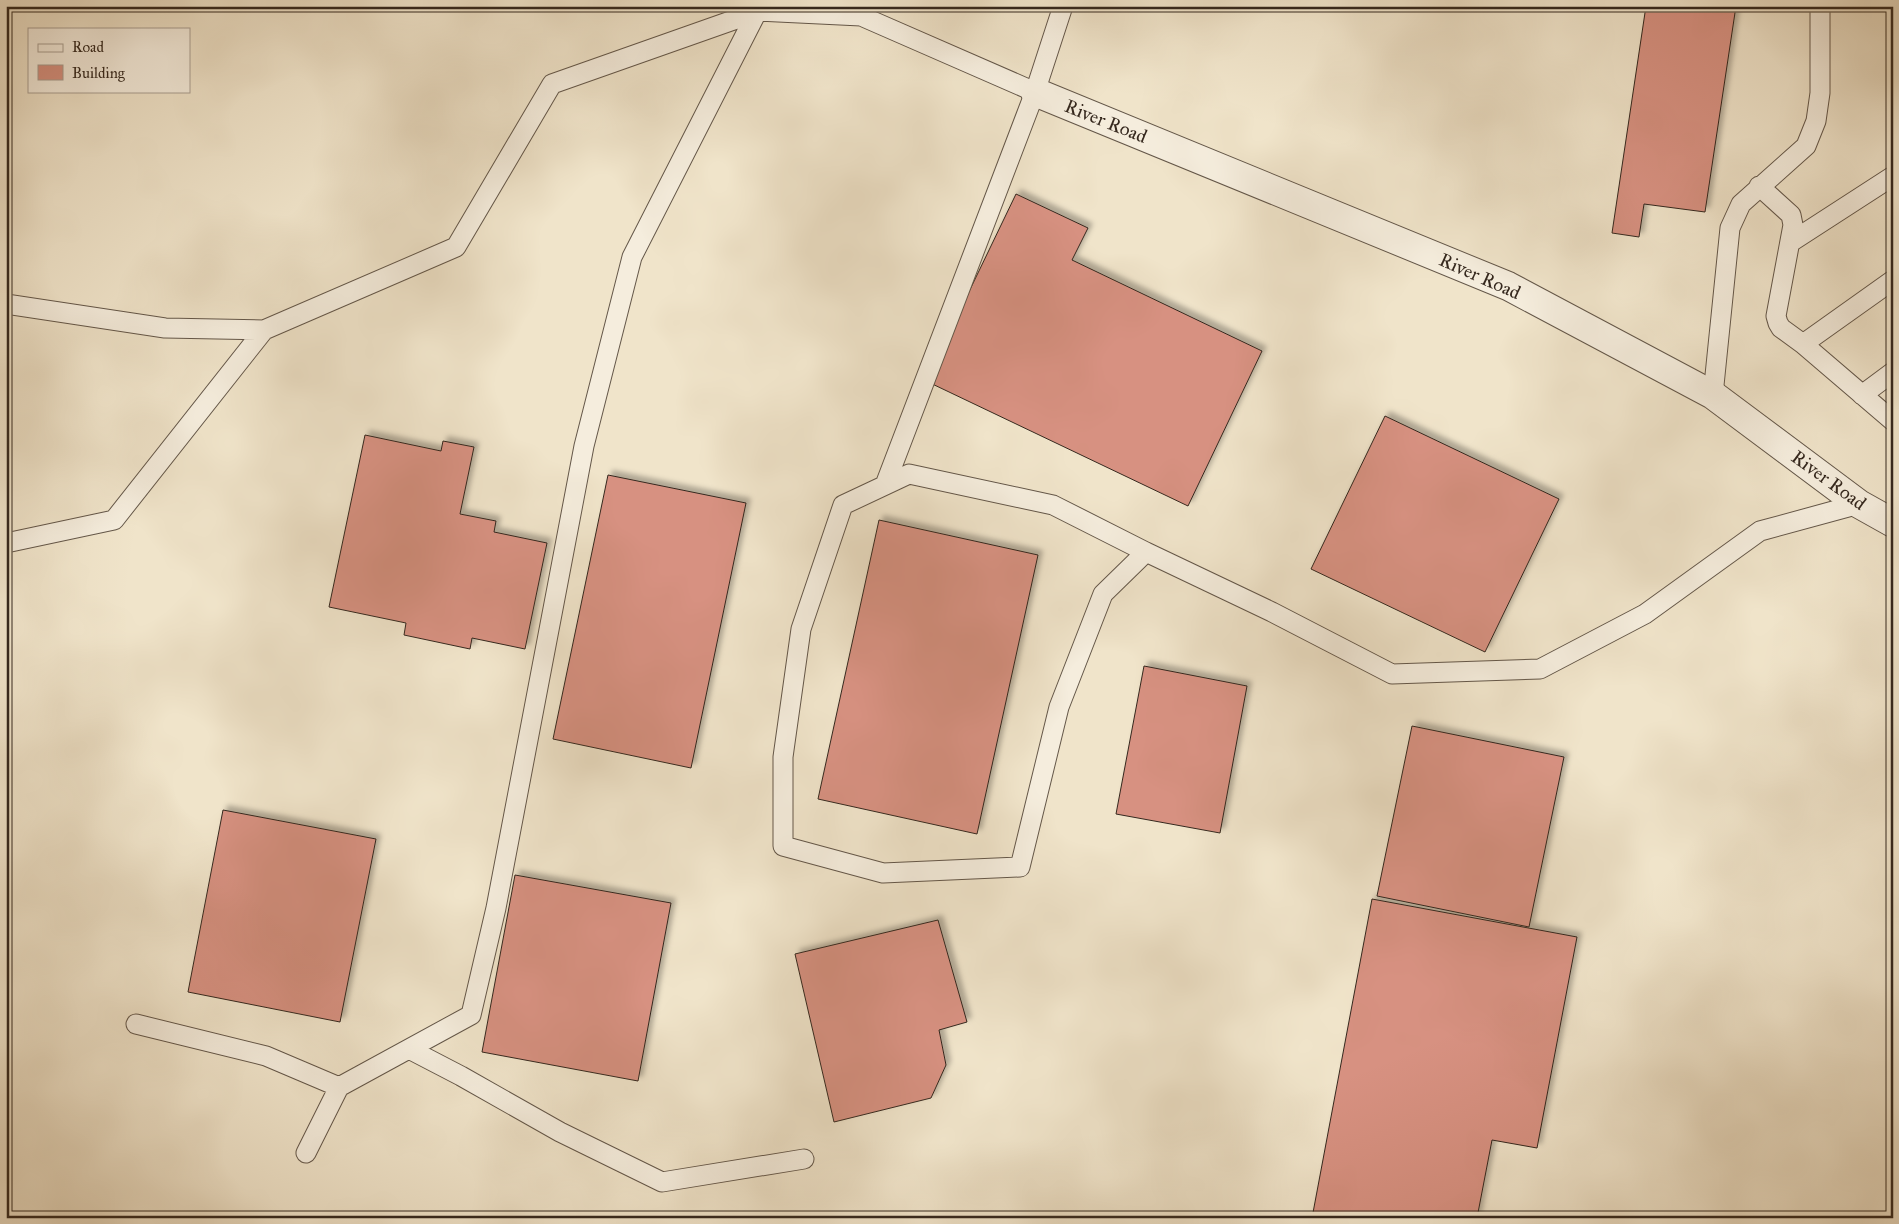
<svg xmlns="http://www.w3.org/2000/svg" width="1899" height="1224" font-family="'IM FELL Great Primer',serif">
	<defs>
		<filter id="shadow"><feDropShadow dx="4.5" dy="-4.5" stdDeviation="2.5" flood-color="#0004"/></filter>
	</defs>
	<rect width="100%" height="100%" fill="#f0e4ca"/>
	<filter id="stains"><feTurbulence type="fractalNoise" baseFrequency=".004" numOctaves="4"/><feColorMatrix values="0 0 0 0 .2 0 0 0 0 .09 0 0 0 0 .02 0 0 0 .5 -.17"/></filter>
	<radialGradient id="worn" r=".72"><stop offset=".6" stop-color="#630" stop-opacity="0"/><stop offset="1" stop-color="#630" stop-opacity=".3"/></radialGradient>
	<!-- building -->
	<path fill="#d79181" stroke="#35281e" filter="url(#shadow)" d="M1646,6H1736L1705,212L1644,204L1639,237L1612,233Z
		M1016,194L1088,228L1072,260L1262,351L1188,506L926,381Z
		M1385,416L1559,499L1485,652L1311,569Z
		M365,435L441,451L443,441L474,447L460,514L496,521L494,532L547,543L525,649L472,638L470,649L404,635L406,623L329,607Z
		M608,475L746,503L691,768L553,739Z
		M879,520L1038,555L977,834L818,799Z
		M1144,666L1247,686L1220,833L1116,814Z
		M1412,726L1564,757L1529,927L1377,896Z
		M223,810L376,839L340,1022L188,992Z
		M515,875L671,903L638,1081L482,1052Z
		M1372,899L1577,937L1537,1148L1492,1140L1477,1218H1312Z
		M938,920L967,1022L939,1030L946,1065L931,1098L834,1122L795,954Z"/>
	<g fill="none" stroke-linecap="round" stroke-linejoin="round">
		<defs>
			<path id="service" d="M1759,186L1791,215L1793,225L1776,316L1778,323L1781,328L1803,344L1893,421
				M1791,242L1893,176
				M6,304L165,328L264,330L456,247L552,84L759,11L861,16L1035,92
				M1803,344L1893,280
				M1713,395L1730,228L1741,204L1806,146L1816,121L1820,93V6
				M1862,395L1893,372
				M885,485L1035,92L1063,6
				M6,543L114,520L264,330
				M1146,552L1053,505L909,474L843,505L801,629L783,757V846L883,873L1020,867L1059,707L1103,594L1146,552L1272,612L1392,674L1540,669L1645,614L1760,531L1859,504
				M136,1024L266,1056L339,1087
				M409,1049L461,1076L560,1132L662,1182L804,1159
				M306,1153L339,1087L471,1015L496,908L584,446L632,257L760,6"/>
			<path id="minor" d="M1035,92L1508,286L1713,395L1859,504L1893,523"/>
		</defs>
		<!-- service casing -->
		<use href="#service" stroke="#645749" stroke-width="21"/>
		<!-- minor casing -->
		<use href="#minor" stroke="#645749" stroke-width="30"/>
		<!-- service -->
		<use href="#service" stroke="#f5eddd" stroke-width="19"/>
		<!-- minor -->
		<use href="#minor" stroke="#f5eddd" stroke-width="28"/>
	</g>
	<g text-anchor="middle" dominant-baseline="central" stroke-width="4" stroke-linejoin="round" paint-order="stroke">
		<!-- street labels -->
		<g font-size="19" fill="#35281e" stroke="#f5eddd">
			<text transform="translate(1106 121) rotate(22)">River Road</text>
			<text transform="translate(1480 276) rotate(24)">River Road</text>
			<text transform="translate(1829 480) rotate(36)">River Road</text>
		</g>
	</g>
	<!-- margin -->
	<rect width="1899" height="1224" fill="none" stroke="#f0e4ca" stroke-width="25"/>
	<rect x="8" y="8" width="1884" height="1209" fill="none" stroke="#35281e" stroke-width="2.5"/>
	<rect x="12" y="12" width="1874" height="1199" fill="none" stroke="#35281e"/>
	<!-- legend -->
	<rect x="28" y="28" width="162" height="65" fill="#f5eddd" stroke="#a89e91"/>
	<rect x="38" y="44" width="25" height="8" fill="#f5eddd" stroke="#a89e91"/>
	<text x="72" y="52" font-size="15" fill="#35281e">Road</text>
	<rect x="38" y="65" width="25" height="15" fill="#d79181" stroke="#a89e91"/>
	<text x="72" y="78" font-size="15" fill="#35281e">Building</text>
	<rect width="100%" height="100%" filter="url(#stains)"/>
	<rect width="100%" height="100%" fill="url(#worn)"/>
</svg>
